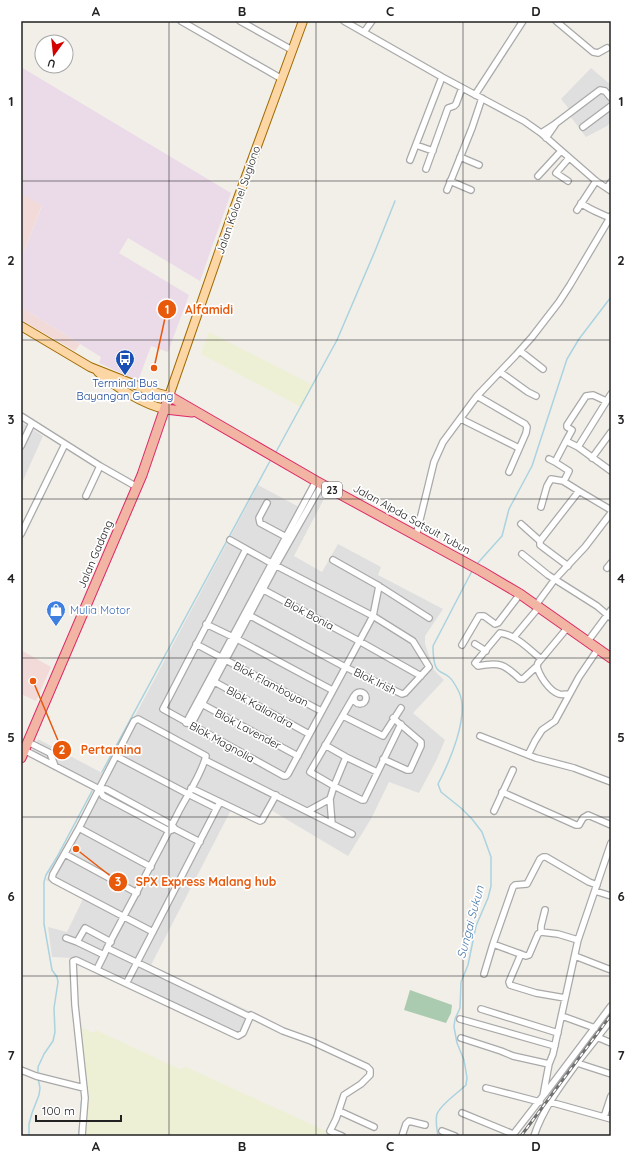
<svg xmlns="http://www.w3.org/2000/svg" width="632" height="1157" font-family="Quicksand,sans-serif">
	<rect width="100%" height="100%" fill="#f2efe9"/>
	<!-- residential -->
	<path fill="#e0dfdf" d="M591,68L611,85V122L607,126L586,137L570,116L553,130L550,139L541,129L569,109L561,99Z
		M21,422L43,436L21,485Z
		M258,485L299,507L310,488L325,497L294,556L322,572L338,544L381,567L378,575L443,609L425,636V644L434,670L444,680L413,713L445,740L437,759L419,793L389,782L371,819L348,856L271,810L262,825L231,810L151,965L249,1011L239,1034L73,958L52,957L48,927L67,932L83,899L46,880L64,851L95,792L29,757L38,739L104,774Z"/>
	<!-- commercial -->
	<path fill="#f2dad9" d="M21,193L42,205L21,258Z
		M21,307L80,344L75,351L21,320Z
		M21,650L51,667L36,701L21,694Z"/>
	<!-- industrial -->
	<path fill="#ebdbe8" d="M21,67L231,193L200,281L128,238L119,253L189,295L168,352L151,346L138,381L99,363L101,357L21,307V258L42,206L21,193Z"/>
	<!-- farmland -->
	<path fill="#eef0d5" d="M209,332L313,385L301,407L201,354Z
		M80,1027L94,1033L96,1030L182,1070L184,1066L326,1131L324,1136H84L89,1095Z"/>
	<!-- cemetery -->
	<path fill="#aacbaf" d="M410,990L452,1005L451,1013L446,1023L404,1010Z"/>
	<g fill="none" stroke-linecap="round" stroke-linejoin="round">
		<!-- stream -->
		<path stroke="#aad3df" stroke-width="1.5" d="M276,452L337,340L375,251L395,201
			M476,565L502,536L509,509L532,466L567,359L579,339L611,297
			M102,772L270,461
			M38,1074V1067L44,1054L53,1041L55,1032L54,1008L58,982L57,977L52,970L44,924V882L46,875L57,857L92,791
			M29,1136V1124L32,1113L39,1095L40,1088L38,1078
			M79,1136L82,1096
			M438,1136C437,1129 435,1121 437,1114C441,1104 458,1093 466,1085L467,1078L464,1060L457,1043L454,1027L455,1019L460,1008L461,982L468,965L476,926L488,898L491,886V857L482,832L472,819L461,808L441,792L438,784C449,763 470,716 459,692C457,688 453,680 449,677C446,674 441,673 438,670C433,665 433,653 433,646L472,571"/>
		<defs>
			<path id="minor" d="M181,21L282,79
				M240,21L292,50
				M344,21L442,77L524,121L541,133L596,181L611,191
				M556,21L593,52L598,53L607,48
				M364,32L372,21
				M475,95L523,21
				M583,127L611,106
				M541,133L555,124L600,90L605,91L611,98
				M546,138L555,125
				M416,145L433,151
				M460,157L479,165
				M410,160L442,77
				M426,169L448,108L454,106L456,104L462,88
				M538,176L561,151
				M450,181L471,190
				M568,181L556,173L569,158
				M607,188L611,182
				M447,190L472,128L482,98
				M581,203C590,210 600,213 610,218
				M577,210L596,181
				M520,351L543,369
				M500,372L528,392L536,396
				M477,396L525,424L527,427L526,433L509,472
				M606,401L593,395L586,396L567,425V427L572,430L566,441L578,447L611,471
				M21,416L100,466L137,487
				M461,419L519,448
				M21,446L32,423
				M578,447L611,394
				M592,458L611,432
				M549,459L555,462L566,441
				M555,462L569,471L564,481
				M86,496L100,466
				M267,503L259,518L260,523L288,538
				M541,507L547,486L551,479L563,481L579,491
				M521,524L540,541
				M21,534L65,444
				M416,536L434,462L443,442L477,396L516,355L532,337L559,302L570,285L611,216
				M230,540L271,563L373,616L413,641L429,667L405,693L402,694L345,667L245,613
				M246,549L163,709L284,776H286L288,774L373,616L379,586
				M522,554L548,575L597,606L611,618
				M333,560L379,586L429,618
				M568,566L540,545V541L579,491L611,510
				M607,568L611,563
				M262,589L359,641L421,676
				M536,605L555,579L585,547L611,513
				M206,624L237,639L332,690
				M568,627L538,663L537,666C539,675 549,691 559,694C562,695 565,694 569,694
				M514,637L539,607
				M588,641L611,610
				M196,644L321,711
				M475,644L486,651
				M462,645L479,616H484L495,624L498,623L520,594
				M537,666L523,679H520C504,664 500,662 478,666L475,663L500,633C516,635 529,649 541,659
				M213,681L309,734
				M354 698a6 6 0 1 1 12 0a6 6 0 1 1-12 0Z
				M200,703L298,756
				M343,716L383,736L401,708
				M186,723L316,481
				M191,725L276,565L322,484
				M480,736L536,758L574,768L611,782
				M28,742L50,753L55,766
				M325,745L346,757L377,772
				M24,750L99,789H106L172,825L175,829L200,842
				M528,755L535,741L542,730L555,721L579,677L598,649
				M116,756L188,794L216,808
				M346,757L334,786L362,800H364L401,724
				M383,759L407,770H410L421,746V742L393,718
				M205,760L352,834
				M191,788L260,821L262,820L276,795
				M99,789L103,796L169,831L172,830
				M502,792L576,825H579L583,818L588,815L611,825
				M330,799L332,824
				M308,811L330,799L334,786L310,772L354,696
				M494,811L513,770
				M79,828L151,867
				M65,854L137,893
				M595,891L611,896
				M541,932V926L545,910
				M66,938L77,942L104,955L107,948L250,1017L251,1015L283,1031L311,1041L367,1067L370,1070V1075L361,1084L344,1095L336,1119L330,1131L342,1136
				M77,942L85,928L111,942
				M493,944L513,887L515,885L527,884L540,859L543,857H546L589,882L597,885
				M107,948C131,902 156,857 179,811C188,794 202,773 206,756L138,719L134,721L79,828L53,874L52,878L54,880L153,932
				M521,954L509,982L510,985L536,993L565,998
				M575,956L611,970
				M98,967L104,955
				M484,974L493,944L526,956L529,955L538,934L541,932L558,934L578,940
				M128,980L220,802
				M481,1009L558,1033
				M562,1016L595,1028
				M460,1019L555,1046
				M597,1037L611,1043
				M461,1038L501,1051L513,1056L549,1064
				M577,1063L611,1020
				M21,1070L36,1076L84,1088
				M486,1088L540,1102
				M544,1095L611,1006
				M550,1102L611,1119
				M339,1111L374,1127
				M462,1113L513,1134
				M604,1117L611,1096
				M442,1131L455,1136
				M82,1136L85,1098L75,1005L73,961L76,960L238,1036L243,1033L250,1017
				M402,1136L406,1124L409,1121L425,1125
				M512,1136L543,1096L549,1064L553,1054L578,940L611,843
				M534,1136C543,1109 560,1086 577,1063L611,1074"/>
			<path id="primary" d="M21,326L90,367L153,392L169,396L234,209L303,21
				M98,372C114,386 144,405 165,409"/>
			<path id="trunk" d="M165,409L192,412
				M21,758L142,475L169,396L316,481L481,571L520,594L611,658"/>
		</defs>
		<!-- minor casing -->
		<use href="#minor" stroke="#a9a9a9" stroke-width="8"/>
		<!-- primary casing -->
		<use href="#primary" stroke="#a06b00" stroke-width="10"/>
		<!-- trunk casing -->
		<use href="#trunk" stroke="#dc2a67" stroke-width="11"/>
		<!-- minor -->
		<use href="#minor" stroke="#fff" stroke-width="5.5"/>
		<!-- primary -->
		<use href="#primary" stroke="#fcd6a4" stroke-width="8"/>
		<!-- trunk -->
		<use href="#trunk" stroke="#f2b4a3" stroke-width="9"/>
		<defs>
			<path id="rail" d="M521,1136L611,1015"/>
		</defs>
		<!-- rail casing -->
		<use href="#rail" stroke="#707070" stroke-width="3"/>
		<!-- rail -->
		<use href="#rail" stroke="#fff" stroke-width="1.5" stroke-dasharray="4.5" stroke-linecap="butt"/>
	</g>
	<!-- grid -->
	<path fill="none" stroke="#222" stroke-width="1" stroke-opacity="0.55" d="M169,21V1136M316,21V1136M463,21V1136M21,181H611M21,340H611M21,499H611M21,658H611M21,817H611M21,976H611"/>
	<!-- icons -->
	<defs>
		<symbol id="bus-pin" viewBox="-11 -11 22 30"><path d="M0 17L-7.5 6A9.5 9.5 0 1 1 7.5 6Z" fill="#1a4fb4" stroke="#fff"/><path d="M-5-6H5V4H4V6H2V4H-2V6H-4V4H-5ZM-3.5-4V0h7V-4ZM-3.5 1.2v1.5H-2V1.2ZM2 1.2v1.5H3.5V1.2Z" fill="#fff"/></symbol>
		<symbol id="shop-pin" viewBox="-11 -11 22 30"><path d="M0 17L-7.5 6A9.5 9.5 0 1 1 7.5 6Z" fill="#3f7fe0" stroke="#fff"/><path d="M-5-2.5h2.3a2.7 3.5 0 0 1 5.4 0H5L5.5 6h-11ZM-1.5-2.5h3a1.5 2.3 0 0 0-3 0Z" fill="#fff"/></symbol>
	</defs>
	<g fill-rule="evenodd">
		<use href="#bus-pin" x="114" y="348" width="22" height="30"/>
		<use href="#shop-pin" x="45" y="599" width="22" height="30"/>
	</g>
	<g text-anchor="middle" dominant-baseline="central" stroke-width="3.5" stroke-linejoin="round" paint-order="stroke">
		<!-- shield labels -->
		<rect fill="#fff" stroke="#646464" stroke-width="1" x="322" y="482" width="20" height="16" rx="3"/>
		<g font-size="10" font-weight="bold" fill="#222">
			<text x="332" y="490">23</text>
		</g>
		<!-- street labels -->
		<g font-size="11" fill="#222" stroke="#fff">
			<text transform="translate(238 200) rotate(-71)">Jalan Kolonel Sugiono</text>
			<text transform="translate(412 519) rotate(29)">Jalan Aipda Satsuit Tubun</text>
			<text transform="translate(95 554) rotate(-67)">Jalan Gadang</text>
			<text transform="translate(309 614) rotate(28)">Blok Bonia</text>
			<text transform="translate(375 681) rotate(26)">Blok Irish</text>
			<text transform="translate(271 684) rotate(28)">Blok Flamboyan</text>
			<text transform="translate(260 707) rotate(29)">Blok Kaliandra</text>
			<text transform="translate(248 729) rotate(28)">Blok Lavender</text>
			<text transform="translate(222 742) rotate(29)">Blok Magnolia</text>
		</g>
		<!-- transit labels -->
		<g font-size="11" fill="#164399" stroke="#fff">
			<text x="125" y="383">Terminal Bus<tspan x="125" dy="13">Bayangan Gadang</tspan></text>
		</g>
		<!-- shop labels -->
		<g font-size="11" fill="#366cbe" stroke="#fff" text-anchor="start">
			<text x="70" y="610">Mulia Motor</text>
		</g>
		<!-- water labels -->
		<g font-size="12" font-style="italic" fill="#4a7aab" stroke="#fff">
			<text transform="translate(470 922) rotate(-75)">Sungai Sukun</text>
		</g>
	</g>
	<!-- callouts -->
	<path fill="none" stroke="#e8590c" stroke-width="1.5" d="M154 368L167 309M33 681L62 750M76 849L118 882"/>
	<g fill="#e8590c" stroke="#fff" stroke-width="1.5">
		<circle cx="154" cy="368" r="4"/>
		<circle cx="33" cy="681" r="4"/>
		<circle cx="76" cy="849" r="4"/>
		<circle cx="167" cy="309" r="10"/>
		<circle cx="62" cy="750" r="10"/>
		<circle cx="118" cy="882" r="10"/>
	</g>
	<g font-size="12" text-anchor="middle" font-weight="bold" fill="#fff">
		<text x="167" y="314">1</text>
		<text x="62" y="754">2</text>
		<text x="118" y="886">3</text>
	</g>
	<g font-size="12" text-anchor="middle" font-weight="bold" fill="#e8590c" stroke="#fff" stroke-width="3.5" stroke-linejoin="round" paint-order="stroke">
		<text x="209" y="314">Alfamidi</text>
		<text x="111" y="754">Pertamina</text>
		<text x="206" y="886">SPX Express Malang hub</text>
	</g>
	<!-- border -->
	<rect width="632" height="1157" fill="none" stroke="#ffffff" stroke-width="44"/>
	<!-- north arrow -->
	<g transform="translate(54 54) rotate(195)"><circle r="19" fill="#ffffff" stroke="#a7a7a7"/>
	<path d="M0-3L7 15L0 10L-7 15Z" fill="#d40000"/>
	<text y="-6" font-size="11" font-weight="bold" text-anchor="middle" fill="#222222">U</text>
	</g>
	<!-- scale -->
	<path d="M36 1115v6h85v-6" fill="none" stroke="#222222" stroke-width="2"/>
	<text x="42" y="1115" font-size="12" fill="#222222" stroke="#ffffff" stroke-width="3" paint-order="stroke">100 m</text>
	<rect x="22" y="22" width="588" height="1113" fill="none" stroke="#222" stroke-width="1.5"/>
	<g font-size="13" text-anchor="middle" font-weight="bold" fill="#222">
		<text x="96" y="16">A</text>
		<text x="242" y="16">B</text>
		<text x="390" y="16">C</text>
		<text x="536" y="16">D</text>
		<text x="11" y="106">1</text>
		<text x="621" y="106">1</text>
		<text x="11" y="265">2</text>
		<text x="621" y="265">2</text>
		<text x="11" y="424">3</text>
		<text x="621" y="424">3</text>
		<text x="11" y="583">4</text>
		<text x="621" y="583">4</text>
		<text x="11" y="742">5</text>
		<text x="621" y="742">5</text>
		<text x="11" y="901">6</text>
		<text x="621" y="901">6</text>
		<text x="11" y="1060">7</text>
		<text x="621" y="1060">7</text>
		<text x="96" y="1151">A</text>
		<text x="242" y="1151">B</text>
		<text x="390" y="1151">C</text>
		<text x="536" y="1151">D</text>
	</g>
</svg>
